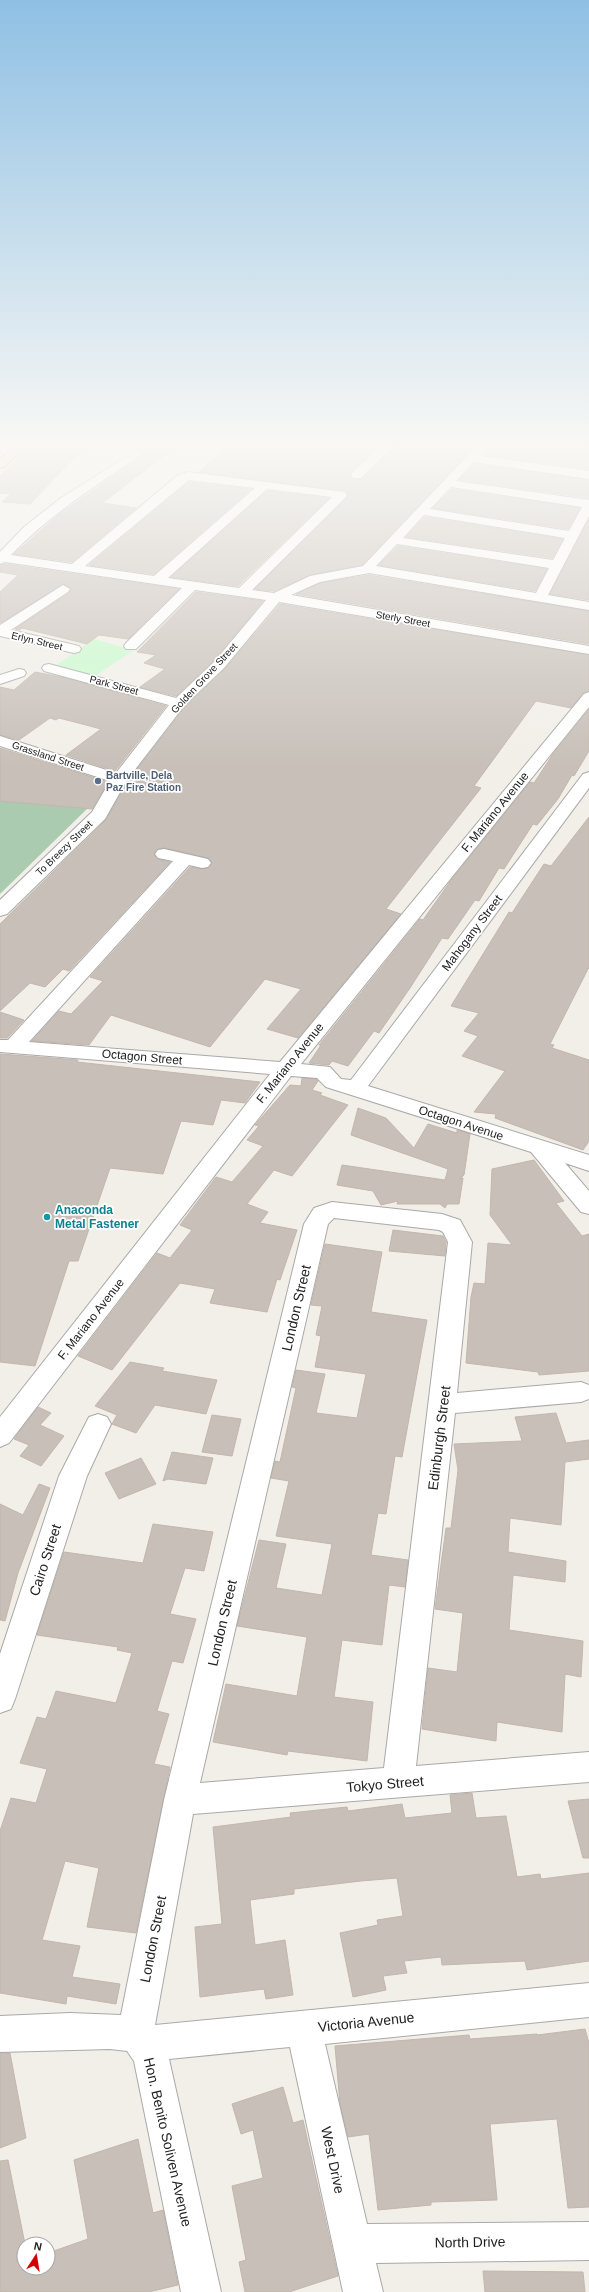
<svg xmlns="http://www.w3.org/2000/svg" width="589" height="2292" font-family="Arial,sans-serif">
	<rect width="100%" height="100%" fill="#f2efe9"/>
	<!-- cemetery -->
	<path fill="#aacbaf" d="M0,797L92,804L0,894Z"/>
	<!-- park -->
	<path fill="#c8facc" d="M94,639L134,650L95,676L55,666Z"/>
	<!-- building -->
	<path fill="#c7bfb8" stroke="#c4b6ab" d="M30,447H85L30,504L2,502L11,494L0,493V476Z
		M148,447H176L102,503L136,508L72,562L14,554L58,515L142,456L144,453L142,451Z
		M227,447H378L352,471L350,476L353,480L362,479L394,447H474L362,565L310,575L274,591L255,589L346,499L348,494L345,491L199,472Z
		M490,447H589V469L483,455Z
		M475,464L589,480V498L459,480Z
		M189,482L251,489L154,574L89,565Z
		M452,489L580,508L568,529L433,508Z
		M267,491L329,498L238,586L171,577Z
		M425,517L563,539L552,558L406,537Z
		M589,519V600L550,594Z
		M398,546L547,569L535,591L379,565Z
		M5,564L179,589L128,639L99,635L87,644L22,628L20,630L15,629L69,593L71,589L64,584L0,623V592L18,575L0,572V565Z
		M369,575L589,611V644L296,594L320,583Z
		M196,592L263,601L213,661L176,696L140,687L165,669L144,663L156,655L137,652Z
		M280,604L589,655V691L583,693L571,708L536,701L474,786L481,788L386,909L401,914L298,1038L267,1029L301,989L265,979L210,1047L111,1015L89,1045L32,1041L59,1011L71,1014L103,981L90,977L190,867L202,869L209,868L212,863L208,858L164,848L157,849L154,854L157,859L170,862L69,971L63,969L45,987L30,983L0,1011V924L106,820L128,781L185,707L225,669Z
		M35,672L66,678L166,706L115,771L66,755L101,729L59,718L56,720L50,718L19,740L0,735V687L14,690Z
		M589,709V751L574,776L572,775L558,799L537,825L533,824L504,869L499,868L479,901L475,900L448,939L442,938L410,988L379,1033L374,1031L348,1066L332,1061L329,1065L309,1063L321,1045H319L420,919L423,920L452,879L530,782L534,783L553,754Z
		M0,748L108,782L92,809L0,801Z
		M589,817V967L550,1044L554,1045L552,1048L589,1060V1141L583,1150L495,1118L496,1114L474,1112L505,1071L462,1056L478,1036L464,1031L479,1013L451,1006L509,912L512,913L544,864L551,866Z
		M0,1012L24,1020L7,1038H0Z
		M0,1054L78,1060L77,1062L260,1082L245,1103L221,1100L213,1125L181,1121L163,1174L110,1168L78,1261H69L35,1366L0,1362Z
		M302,1078L316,1079L318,1081L312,1090L322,1093L320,1095L348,1105L292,1176L274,1170L247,1204L268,1212L260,1223L297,1230L280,1280L277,1279L267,1312L210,1303L215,1289L180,1283L112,1370L78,1356L157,1253L170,1258L192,1230L180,1225L216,1177L232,1182L263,1146L247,1140L259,1126L255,1125L290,1085L301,1086Z
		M358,1108L386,1118L414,1148L428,1124L457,1133V1130L470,1134L464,1175L460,1179L463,1178L459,1204H447L445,1208L440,1204H397L398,1201L381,1205L373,1191L337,1185L342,1165L445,1180L448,1169L351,1135Z
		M534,1160L564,1201L556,1203L582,1236L589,1234V1371L539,1375L538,1372L466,1363L471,1297L474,1283L485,1284L488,1243L512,1245L490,1215L492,1169Z
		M393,1230L443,1236L446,1242L445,1256L389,1251Z
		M325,1244L382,1252L371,1312L427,1320L402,1457L395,1456L386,1514L378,1513L371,1555L408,1560L405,1587L389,1585L382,1645L342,1640L334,1697L373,1702L367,1761L288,1751L287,1755L213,1742L226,1684L297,1696L307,1637L237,1626L259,1540L286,1544L276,1588L322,1595L332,1544L276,1536L289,1481L271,1478L275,1461L280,1462L296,1388L292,1387L296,1370L325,1374L316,1413L357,1418L366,1374L315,1367L321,1336L316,1335L322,1306L311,1305Z
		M130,1362L164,1368L162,1371L217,1380L206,1414L155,1405L136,1433L112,1424L117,1415L95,1406Z
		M38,1407L51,1413L40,1425L64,1436L41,1466L20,1456L29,1445L14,1439Z
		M556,1413L566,1443L589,1440V1459L565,1462L561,1525L510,1518L508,1552L566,1561L565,1582L513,1575L509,1630L583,1641L581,1677L565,1674L562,1732L497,1722L496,1741L422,1729L428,1668L457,1672L463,1613L435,1609L446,1528H451L458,1470L454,1444L522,1441L515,1417Z
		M212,1415L241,1419L232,1456L202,1452Z
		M172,1452L213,1458L206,1484L168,1479L163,1481Z
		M141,1458L156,1484L119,1499L105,1473Z
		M39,1484L50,1488L18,1573L5,1621L0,1620V1504L23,1515Z
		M153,1524L213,1532L204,1571L185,1568L170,1614L196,1619L183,1663L172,1661L157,1711L169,1714L154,1764L170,1767L136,1933L87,1927L99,1868L65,1861L42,1940L80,1946L72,1977L120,1984L116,2004L67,1996L66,2004L0,1993V1831L11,1798L36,1803L47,1769L20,1763L37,1717L46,1719L56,1691L116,1703L132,1653L117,1650L118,1647L37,1635L64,1552L143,1563Z
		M472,1793L476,1818L506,1816L517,1877L540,1874L541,1879L589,1873V1961L527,1970L525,1961L442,1965L441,1957L404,1961L407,1973L383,1976L386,1990L353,1997L340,1933L378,1925L377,1920L403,1916L397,1878L361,1881L294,1889V1894L250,1900L255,1945L285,1940L293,1995L266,1999L264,1989L200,1997L195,1927L222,1924L213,1827L291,1817L290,1813L347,1807L348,1811L402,1804L405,1818L452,1813L450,1795Z
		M589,1799V1858H583L568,1801Z
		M585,2029L589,2043V2207L568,2208L557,2119L490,2124L497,2200L431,2202V2205L378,2210L369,2134L348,2137L340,2104L335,2046L469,2035L470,2039L537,2034V2035Z
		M0,2053H10L26,2138L0,2148Z
		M283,2087L293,2123L303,2120L338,2276L289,2292H245L239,2262L246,2260L232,2186L263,2178L253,2130L241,2134L232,2104Z
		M138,2139L153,2213L163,2210L178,2285L149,2292H0V2161L8,2160L25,2244L24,2268H48V2253L88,2239L74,2160Z
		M483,2271L583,2272L585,2292H485Z"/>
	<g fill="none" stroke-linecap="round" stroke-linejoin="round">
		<defs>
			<path id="minor" d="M380,447H393L361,478H353L351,475L353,472Z
				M476,447H488L480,456L589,471V479L474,462L456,481L589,500V516L548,595L589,602V610L369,573L320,582L291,595L589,646V654L279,602L224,668L184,706L127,780L105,819L7,914L0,916V900L92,812L110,781L0,746V736L116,773L169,705L44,671L42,668L44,665L49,664L176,698L214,662L266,600L195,590L136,649H126L124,646L126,643L182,588L5,562L0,564V552L24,527L61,498L137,450L143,453L141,455C95,486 49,515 11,555L72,564L178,475L188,472L345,492L347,495L345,498L252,590L274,593L310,576L363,566ZM189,480L255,488L154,576L85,566ZM451,487L582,507L569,531L430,509ZM267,489L332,497L239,588L168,578ZM424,515L565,538L553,560L403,538ZM397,544L549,568L536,593L376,566Z
				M63,585L70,589L68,592L11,630L79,646L81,649L79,652L74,653L0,636V625Z
				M19,669L24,670L26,673L24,676L0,684V675Z
				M589,692V707L301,1064L330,1067L341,1079L351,1080L583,774L589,772V788L368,1086L589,1155V1171L565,1163L589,1191V1214L581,1212L531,1152L326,1087L317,1078L291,1076L9,1443L0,1447V1417L270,1074L0,1052V1040H8L173,861L158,858L155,854L158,850L164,849L208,859L211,863L208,867L202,868L189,865L29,1042L280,1062L584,694Z
				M332,1202L442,1214L460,1220L472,1242L457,1393L581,1382L589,1385V1399L581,1402L455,1413L416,1766L589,1752V1782L193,1814L155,2025L589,1983V2017L325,2044L367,2224L589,2222V2260L376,2263L383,2292H343L290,2047L169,2059L221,2292H181L134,2061L127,2051L110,2049L0,2052V2016L70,2013L121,2015L164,1800L304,1224L314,1208ZM334,1218L439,1230L443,1232L448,1242L384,1768L200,1783L328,1224Z
				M98,1414L107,1417L111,1424L87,1476L15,1699L11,1709L0,1713V1654L59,1476L89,1417Z"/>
			<path id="major" d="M14,447H27L4,467L0,468V459Z"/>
		</defs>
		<!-- minor casing -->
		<use href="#minor" stroke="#a9a9a9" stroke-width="2"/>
		<!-- major casing -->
		<use href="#major" stroke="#a06b00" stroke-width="2"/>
		<!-- minor -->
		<use href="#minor" fill="#fff" fill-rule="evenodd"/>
		<!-- major -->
		<use href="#major" fill="#fcd6a4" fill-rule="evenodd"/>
	</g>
	<!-- sky -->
	<linearGradient id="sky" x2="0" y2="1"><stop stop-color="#8fc0e4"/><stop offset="0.58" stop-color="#f9f8f5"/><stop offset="1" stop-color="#f9f8f5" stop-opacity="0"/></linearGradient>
	<rect width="589" height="768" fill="url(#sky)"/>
	<!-- markers -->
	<circle fill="#5c6f8a" stroke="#fff" stroke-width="1.5" cx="98" cy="781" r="4"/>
	<circle fill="#0f9aa8" stroke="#fff" stroke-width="1.5" cx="47" cy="1217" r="4"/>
	<g text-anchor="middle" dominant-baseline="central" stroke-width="3.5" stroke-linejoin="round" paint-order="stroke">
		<!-- far-street labels -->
		<g font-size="10" fill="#222" stroke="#fff">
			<text transform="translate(403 619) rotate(10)">Sterly Street</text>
			<text transform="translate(37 641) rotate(13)">Erlyn Street</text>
			<text transform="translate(204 678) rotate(-47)">Golden Grove Street</text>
			<text transform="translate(114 685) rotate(15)">Park Street</text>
			<text transform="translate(48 756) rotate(18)">Grassland Street</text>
			<text transform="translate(64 848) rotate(-44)">To Breezy Street</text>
		</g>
		<!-- far-service labels -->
		<g font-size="10" font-weight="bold" fill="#4e5e75" stroke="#fff" text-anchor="start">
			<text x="106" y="775">Bartville, Dela<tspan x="106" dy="12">Paz Fire Station</tspan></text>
		</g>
		<!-- street labels -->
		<g font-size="12" fill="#222" stroke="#fff">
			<text transform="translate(495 812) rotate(-51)">F. Mariano Avenue</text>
			<text transform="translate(472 933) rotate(-53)">Mahogany Street</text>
			<text transform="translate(142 1057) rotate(5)">Octagon Street</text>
			<text transform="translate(290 1063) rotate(-51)">F. Mariano Avenue</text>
			<text transform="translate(461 1123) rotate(18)">Octagon Avenue</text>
			<text transform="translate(91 1319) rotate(-52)">F. Mariano Avenue</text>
		</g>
		<!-- culture labels -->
		<g font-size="12" font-weight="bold" fill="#0d838f" stroke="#fff" text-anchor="start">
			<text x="55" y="1210">Anaconda<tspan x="55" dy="14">Metal Fastener</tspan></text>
		</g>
		<!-- near-street labels -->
		<g font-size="14" fill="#222" stroke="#fff">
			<text transform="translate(296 1308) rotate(-77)">London Street</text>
			<text transform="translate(439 1438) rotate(-83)">Edinburgh Street</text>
			<text transform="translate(45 1560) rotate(-72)">Cairo Street</text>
			<text transform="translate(222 1623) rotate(-77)">London Street</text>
			<text transform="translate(385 1784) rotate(-5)">Tokyo Street</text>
			<text transform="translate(153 1939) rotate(-79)">London Street</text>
			<text transform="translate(366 2022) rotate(-6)">Victoria Avenue</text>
			<text transform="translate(168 2142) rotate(77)">Hon. Benito Soliven Avenue</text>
			<text transform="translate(333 2160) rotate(78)">West Drive</text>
			<text transform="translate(470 2242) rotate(-1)">North Drive</text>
		</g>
	</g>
	<!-- north arrow -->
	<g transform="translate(36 2256) rotate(12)"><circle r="19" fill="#ffffff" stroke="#a7a7a7"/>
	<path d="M0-3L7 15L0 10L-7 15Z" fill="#d40000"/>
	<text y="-6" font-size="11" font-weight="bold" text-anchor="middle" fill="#222222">N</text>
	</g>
</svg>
